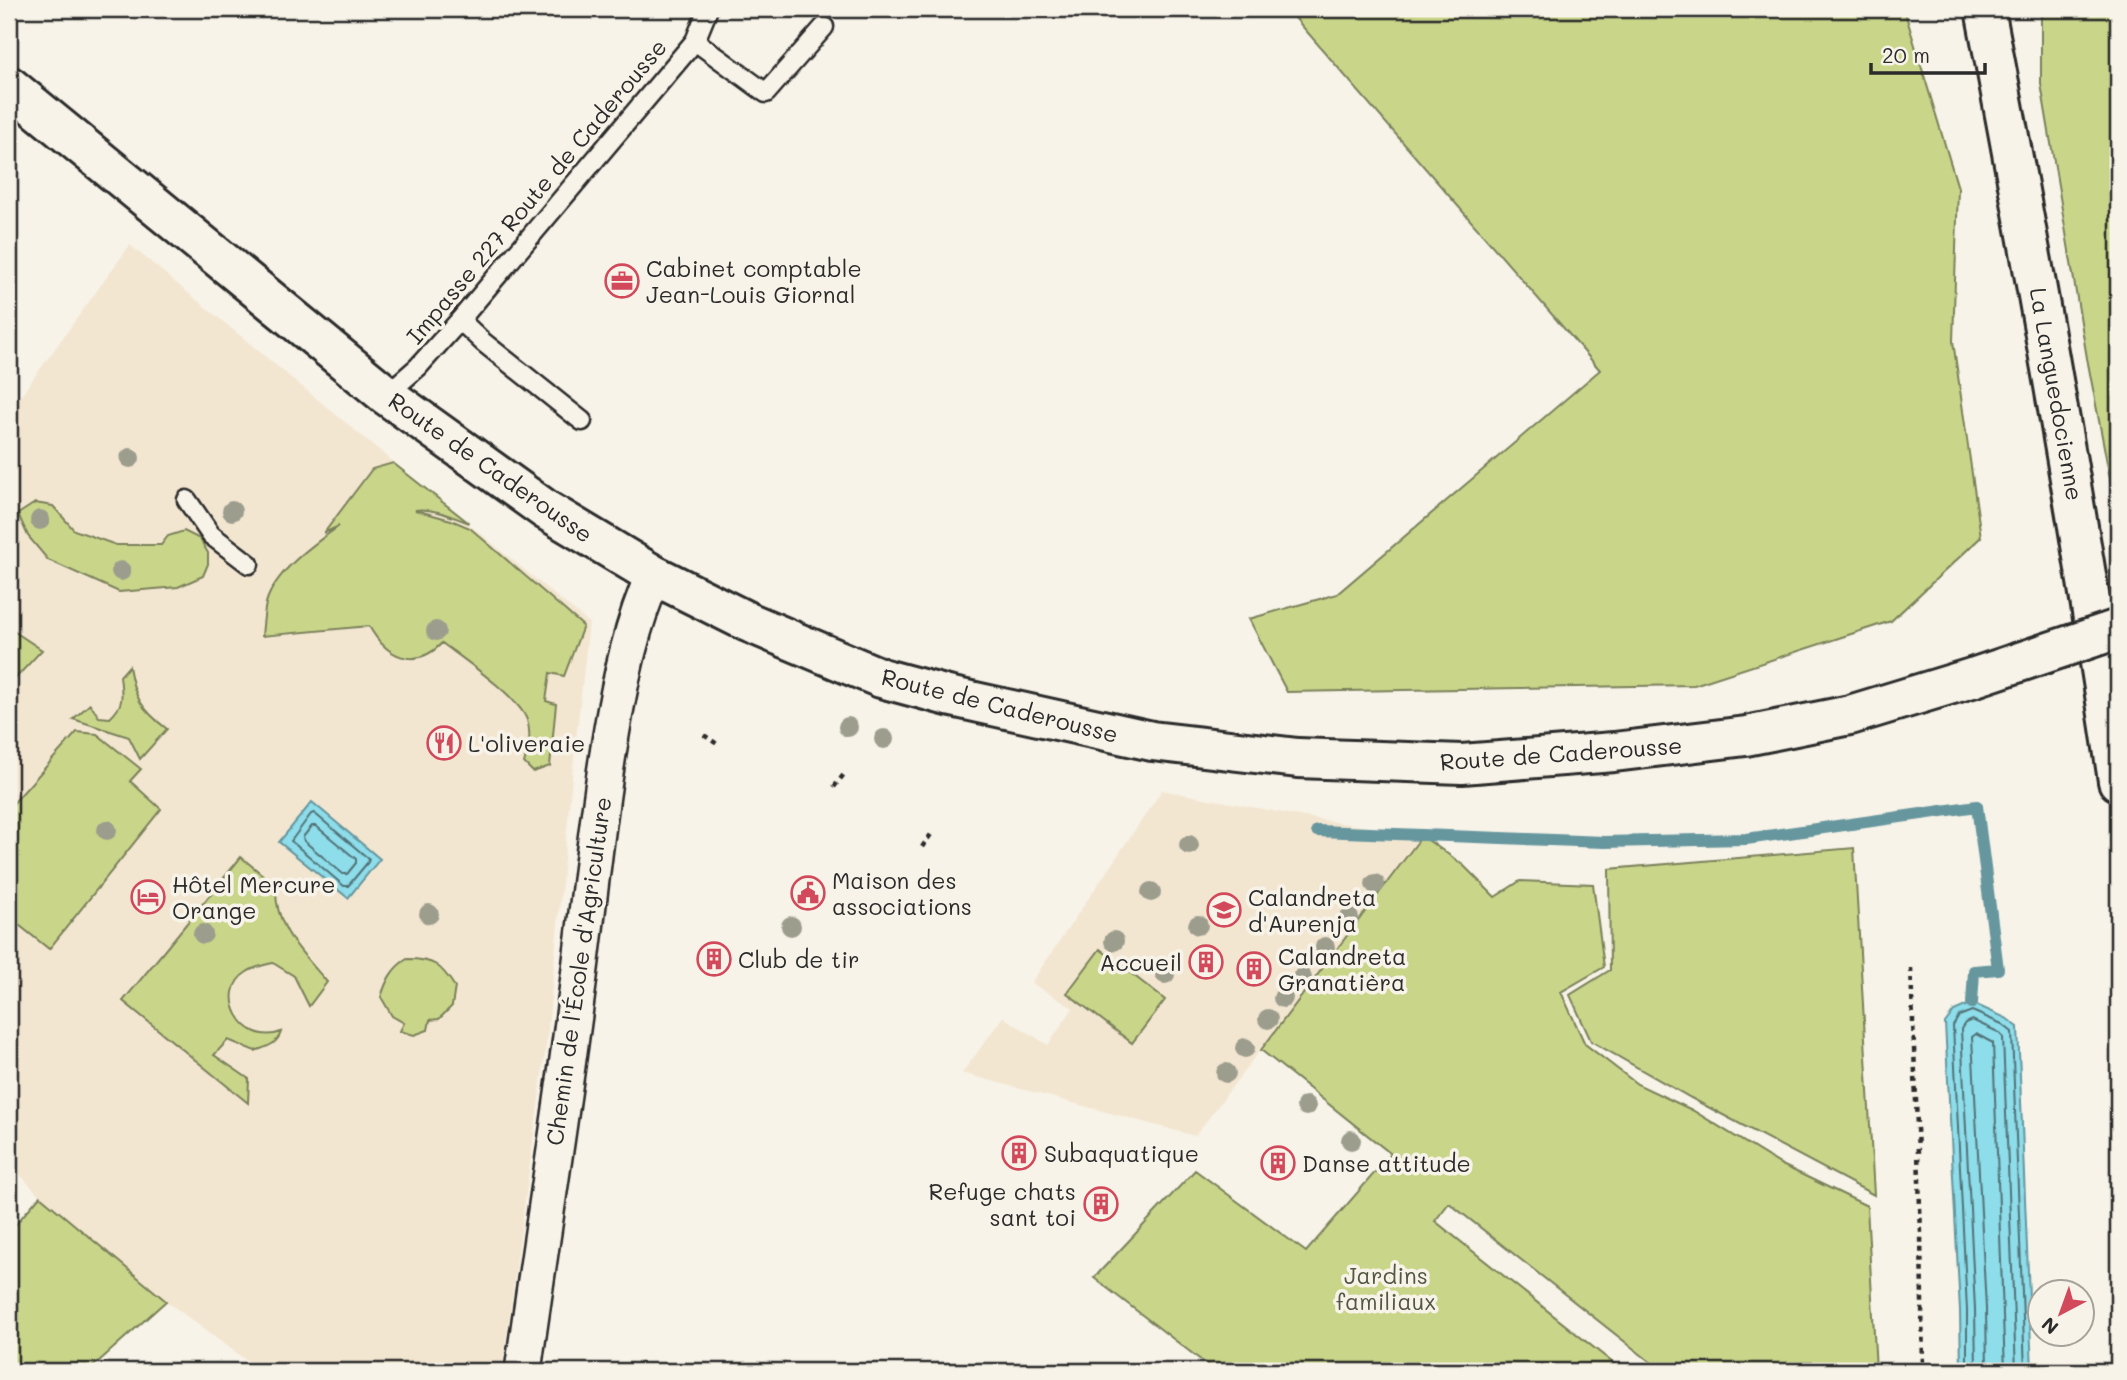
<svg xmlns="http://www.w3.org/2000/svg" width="2127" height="1380" font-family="Mali,sans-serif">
	<rect width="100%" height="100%" fill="#f7f3e8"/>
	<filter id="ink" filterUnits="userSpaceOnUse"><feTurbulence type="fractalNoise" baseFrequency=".0143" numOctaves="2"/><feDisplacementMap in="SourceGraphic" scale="14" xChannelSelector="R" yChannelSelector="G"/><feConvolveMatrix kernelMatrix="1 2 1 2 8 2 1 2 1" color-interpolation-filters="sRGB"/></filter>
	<g filter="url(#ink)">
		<!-- built -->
		<path fill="#f3e6d1" d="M130,245L589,623L573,767L547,1039L502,1371H261L166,1301L40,1196L9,1163V412Z
			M1162,790L1305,817L1422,836L1195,1136L962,1073L1003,1017L1048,1045L1073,1008L1031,983Z"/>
		<!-- green -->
		<path fill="#c9d68a" stroke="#7a805a" stroke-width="2" d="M1301,9H1904L1958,188L1953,341L1981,537L1891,621L1694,685L1287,692L1249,619L1337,594L1600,370L1295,18Z
			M2041,9H2118V520L2087,358L2041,84Z
			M393,463L469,523C453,517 431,507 415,510L451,520L470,528L583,626L564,676L550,673L546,701L556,704L550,766L533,772L524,763C528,748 532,736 527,720C519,697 463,659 442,643C415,671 386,657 369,626L262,636C263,625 264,613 266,603C275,571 314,544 339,526L324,533L372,469Z
			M35,503L53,506L74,530L116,545H161L168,536L184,531L200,539L208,553V564L203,576L178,587L119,592L48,560L28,536L18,514Z
			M9,628L42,650L13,681L9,678Z
			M129,666C134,697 141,709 167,729L140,759L129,737L73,719L90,704L99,717L110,718C125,704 122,695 120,676Z
			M77,732L97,734L141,769L130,781L161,809L49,949L9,917V808Z
			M1422,836L1462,864L1495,897L1520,881L1593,884L1604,967L1561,992L1585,1044L1637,1084L1692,1110L1780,1164L1867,1206L1876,1371H1662L1449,1203L1435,1221L1623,1371H1215L1094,1278L1195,1170L1306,1252L1391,1154L1261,1050Z
			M1854,848L1874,1195L1691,1098L1591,1041L1570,995L1610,970L1609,869Z
			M241,857L276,886C274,928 302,952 327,982L309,1006L294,976L273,963C264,965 254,967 247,972C214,992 243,1047 281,1032C277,1045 266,1047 255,1051L228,1040L214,1055L249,1079L248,1103L123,1001Z
			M1100,949L1165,1000L1132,1043L1067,993Z
			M407,959C434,959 441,965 455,987L452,1006L439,1019L430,1020L428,1030L414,1035L400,1031L404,1023L392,1016L381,997C386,981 392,968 407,959Z
			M40,1196L166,1301L88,1371H9V1232Z"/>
		<!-- water -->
		<path fill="#8dddea" stroke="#66969e" stroke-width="2" d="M312,802L380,859L348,898L279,842Z
			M1972,1003L2006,1018L2018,1027L2032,1371H1961L1960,1310L1945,1023L1954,1011Z"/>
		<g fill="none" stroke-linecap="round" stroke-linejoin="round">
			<!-- shore -->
			<path stroke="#527277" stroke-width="2" d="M314,813L369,859L368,862L348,886H344L291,841L311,814Z
				M312,826H316L356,859V863L347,874H343L304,841L303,837Z
				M1967,1371V1310L1953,1026L1959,1016L1972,1011L2002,1024L2012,1032L2025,1371
				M1976,1371L1975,1309L1961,1029L1965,1023L1972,1020L1998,1032L2003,1037L2016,1371
				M1987,1371L1986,1309L1972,1037L1976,1034L1993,1043L2005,1371"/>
			<!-- stream -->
			<path stroke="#66969e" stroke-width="12" d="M1317,831L1604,842L1746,839L1977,806L1998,969L1974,971L1972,1003"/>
			<defs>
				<path id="service" d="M695,41L766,93L824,27
					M460,320L483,342L582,421
					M386,395L418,367L460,320L695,41L708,9
					M187,500L211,535L249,564"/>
				<path id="minor" d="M523,1371C542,1234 564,1098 581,961C591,883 599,805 612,729C621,677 632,623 654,575"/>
				<path id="secondary" d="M9,86L386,395L546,510L654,575L748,622L881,678L948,696L1152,741L1298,758L1462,764L1614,752L1746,736L1850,715L1975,677"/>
				<path id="motorway" d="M1985,9C2034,266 2080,522 2118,781"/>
			</defs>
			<!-- service casing -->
			<use href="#service" stroke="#2b2b2b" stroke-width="23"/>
			<!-- minor casing -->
			<use href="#minor" stroke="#2b2b2b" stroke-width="40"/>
			<!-- secondary casing -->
			<use href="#secondary" stroke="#2b2b2b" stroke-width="44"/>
			<!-- motorway casing -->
			<use href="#motorway" stroke="#2b2b2b" stroke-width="44"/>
			<!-- path -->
			<path stroke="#2b2b2b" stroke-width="4.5" stroke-dasharray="5 5" stroke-linecap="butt" d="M704,735L720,746
				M834,787L845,773
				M922,847L932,833
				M1911,968L1921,1233L1923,1371"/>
			<!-- service -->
			<use href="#service" stroke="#f7f3e8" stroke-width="18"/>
			<!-- minor -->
			<use href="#minor" stroke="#f7f3e8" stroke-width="35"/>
			<!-- secondary -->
			<use href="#secondary" stroke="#f7f3e8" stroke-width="38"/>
			<!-- motorway -->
			<use href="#motorway" stroke="#f7f3e8" stroke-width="38"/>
			<defs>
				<path id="secondary-bridge" d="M1975,677L2118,629"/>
			</defs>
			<!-- secondary-bridge casing -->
			<use href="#secondary-bridge" stroke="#2b2b2b" stroke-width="44" stroke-linecap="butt"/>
			<!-- secondary-bridge -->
			<use href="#secondary-bridge" stroke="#f7f3e8" stroke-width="38"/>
		</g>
		<!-- trees -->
		<g fill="#9c9d8d">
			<circle cx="130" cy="458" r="10"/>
			<circle cx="232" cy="511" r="10"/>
			<circle cx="40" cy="520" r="10"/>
			<circle cx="121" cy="571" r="10"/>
			<circle cx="436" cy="631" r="10"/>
			<circle cx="848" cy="727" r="10"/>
			<circle cx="884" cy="739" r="10"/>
			<circle cx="107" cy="830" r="10"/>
			<circle cx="1189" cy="845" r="10"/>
			<circle cx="1375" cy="884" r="10"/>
			<circle cx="1151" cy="892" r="10"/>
			<circle cx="429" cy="914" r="10"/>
			<circle cx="1349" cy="918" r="10"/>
			<circle cx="1198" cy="925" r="10"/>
			<circle cx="791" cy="926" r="10"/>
			<circle cx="203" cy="934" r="10"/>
			<circle cx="1114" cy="941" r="10"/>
			<circle cx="1325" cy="947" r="10"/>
			<circle cx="1165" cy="974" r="10"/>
			<circle cx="1302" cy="978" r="10"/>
			<circle cx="1283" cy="998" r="10"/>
			<circle cx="1268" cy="1019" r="10"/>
			<circle cx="1245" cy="1048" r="10"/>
			<circle cx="1226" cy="1073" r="10"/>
			<circle cx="1306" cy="1106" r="10"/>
			<circle cx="1351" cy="1140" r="10"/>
		</g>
	</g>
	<!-- icons -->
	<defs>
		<symbol id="office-ring" viewBox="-11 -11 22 22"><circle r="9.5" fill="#f7f3e8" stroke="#d1495b" stroke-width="1.5"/><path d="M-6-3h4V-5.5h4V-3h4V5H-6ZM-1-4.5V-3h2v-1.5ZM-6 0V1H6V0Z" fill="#d1495b"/></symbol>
		<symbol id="restaurant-ring" viewBox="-11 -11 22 22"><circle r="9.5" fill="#f7f3e8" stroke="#d1495b" stroke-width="1.5"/><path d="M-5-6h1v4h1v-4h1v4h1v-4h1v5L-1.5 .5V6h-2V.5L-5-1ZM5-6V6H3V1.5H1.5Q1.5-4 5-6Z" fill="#d1495b"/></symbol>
		<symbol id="civic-ring" viewBox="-11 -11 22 22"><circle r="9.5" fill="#f7f3e8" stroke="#d1495b" stroke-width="1.5"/><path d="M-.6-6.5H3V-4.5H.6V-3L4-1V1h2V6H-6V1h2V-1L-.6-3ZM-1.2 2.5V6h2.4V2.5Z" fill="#d1495b"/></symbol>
		<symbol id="hotel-ring" viewBox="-11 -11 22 22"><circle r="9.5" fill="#f7f3e8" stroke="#d1495b" stroke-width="1.5"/><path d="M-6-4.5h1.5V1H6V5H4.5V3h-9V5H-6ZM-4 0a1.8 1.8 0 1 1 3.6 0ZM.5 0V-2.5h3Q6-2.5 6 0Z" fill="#d1495b"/></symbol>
		<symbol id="school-ring" viewBox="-11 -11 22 22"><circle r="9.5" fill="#f7f3e8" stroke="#d1495b" stroke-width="1.5"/><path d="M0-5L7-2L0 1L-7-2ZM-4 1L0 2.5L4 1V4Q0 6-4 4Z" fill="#d1495b"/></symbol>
		<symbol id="building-ring" viewBox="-11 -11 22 22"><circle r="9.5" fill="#f7f3e8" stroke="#d1495b" stroke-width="1.5"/><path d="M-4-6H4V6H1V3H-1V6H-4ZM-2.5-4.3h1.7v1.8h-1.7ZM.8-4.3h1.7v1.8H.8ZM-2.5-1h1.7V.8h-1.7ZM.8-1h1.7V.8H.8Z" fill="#d1495b"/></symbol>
	</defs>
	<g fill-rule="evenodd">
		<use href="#office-ring" x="603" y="262" width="38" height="38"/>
		<use href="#restaurant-ring" x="425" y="724" width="38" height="38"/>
		<use href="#civic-ring" x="789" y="874" width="38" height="38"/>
		<use href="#hotel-ring" x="129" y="878" width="38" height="38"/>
		<use href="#school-ring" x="1205" y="891" width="38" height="38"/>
		<use href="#building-ring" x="695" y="940" width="38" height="38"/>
		<use href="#building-ring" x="1187" y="943" width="38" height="38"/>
		<use href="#building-ring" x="1235" y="950" width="38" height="38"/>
		<use href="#building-ring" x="1000" y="1134" width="38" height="38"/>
		<use href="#building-ring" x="1259" y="1144" width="38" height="38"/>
		<use href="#building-ring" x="1082" y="1185" width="38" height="38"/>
	</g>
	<g text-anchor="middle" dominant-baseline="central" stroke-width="7" stroke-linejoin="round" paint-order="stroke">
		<!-- street labels -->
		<g font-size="23" fill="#2b2b2b" stroke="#f7f3e8">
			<text transform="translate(536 191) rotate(-50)">Impasse 227 Route de Caderousse</text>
			<text transform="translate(2057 394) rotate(80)">La Languedocienne</text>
			<text transform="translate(491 467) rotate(35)">Route de Caderousse</text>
			<text transform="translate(1000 705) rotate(14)">Route de Caderousse</text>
			<text transform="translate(1561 753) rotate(-4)">Route de Caderousse</text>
			<text transform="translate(578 971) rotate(-82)">Chemin de l'École d'Agriculture</text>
		</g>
		<!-- poi labels -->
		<g font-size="23" fill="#2b2b2b" stroke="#f7f3e8" text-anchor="start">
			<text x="646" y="268">Cabinet comptable<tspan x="646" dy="26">Jean-Louis Giornal</tspan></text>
			<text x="468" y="743">L'oliveraie</text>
			<text x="832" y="880">Maison des<tspan x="832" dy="26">associations</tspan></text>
			<text x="172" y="884">Hôtel Mercure<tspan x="172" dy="26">Orange</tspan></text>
			<text x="1248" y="897">Calandreta<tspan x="1248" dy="26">d'Aurenja</tspan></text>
			<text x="1278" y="956">Calandreta<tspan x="1278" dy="26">Granatièra</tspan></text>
			<text x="738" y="959">Club de tir</text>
			<text x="1182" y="962" text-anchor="end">Accueil</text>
			<text x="1044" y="1153">Subaquatique</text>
			<text x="1302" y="1163">Danse attitude</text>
			<text x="1076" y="1191" text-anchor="end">Refuge chats<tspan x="1076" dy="26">sant toi</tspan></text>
		</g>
		<!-- park labels -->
		<g font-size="23" fill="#525643" stroke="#f7f3e8">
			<text x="1386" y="1275">Jardins<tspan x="1386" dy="26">familiaux</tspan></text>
		</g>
	</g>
	<!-- margin -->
	<rect width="2127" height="1380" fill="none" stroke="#f7f3e8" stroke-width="35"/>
	<rect x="18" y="18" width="2092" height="1345" fill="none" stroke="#2b2b2b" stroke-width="2.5" filter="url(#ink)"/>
	<!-- north arrow -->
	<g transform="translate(2061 1313) rotate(221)"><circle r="33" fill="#f7f3e8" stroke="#a5a39c" stroke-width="2"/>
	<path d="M0-5L12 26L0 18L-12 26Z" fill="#d1495b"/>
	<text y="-10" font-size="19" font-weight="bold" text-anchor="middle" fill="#2b2b2b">N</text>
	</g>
	<!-- scale -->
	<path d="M1871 63v10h114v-10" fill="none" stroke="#2b2b2b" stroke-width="3.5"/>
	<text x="1882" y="63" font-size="21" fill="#2b2b2b" stroke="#f7f3e8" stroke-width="5" paint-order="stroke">20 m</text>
</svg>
